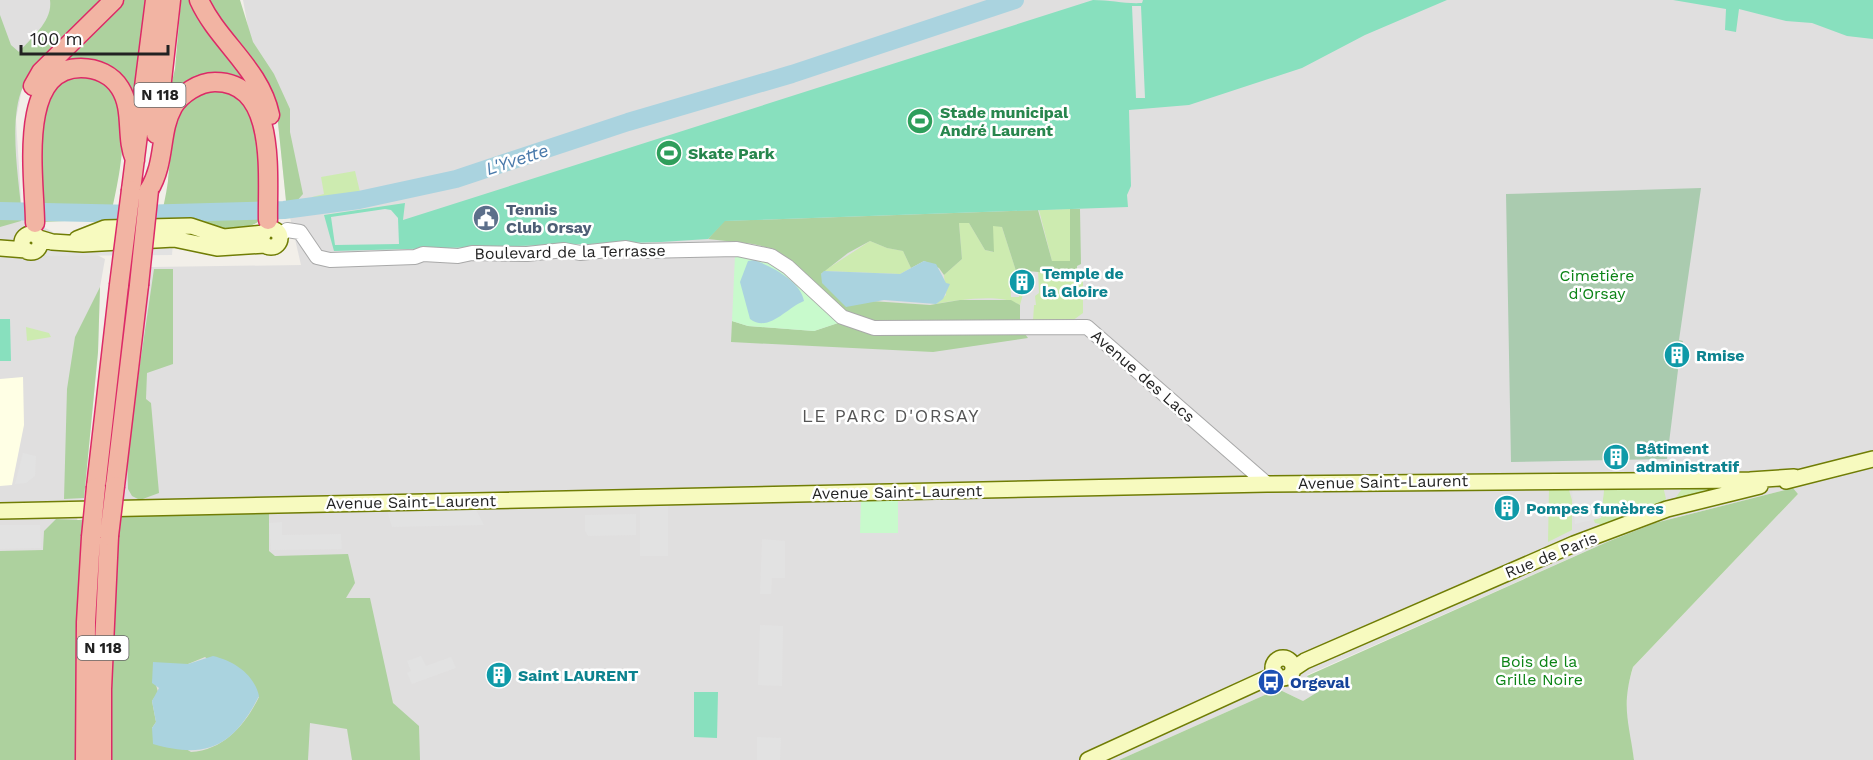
<svg xmlns="http://www.w3.org/2000/svg" width="1873" height="760" font-family="'Work Sans',sans-serif">
	<rect width="100%" height="100%" fill="#f2efe9"/>
	<!-- residential -->
	<path fill="#e0dfdf" d="M0,0H106L32,72L22,89L16,119L22,216L105,259L100,287L98,352L84,498L0,760Z
		M243,0H1873V760H1634L1626,719L1627,690L1633,667L1798,494L1793,488L1655,523L1607,542L1307,675L1316,693L1303,701L1278,689L1119,760H116L119,535L134,382L151,267L301,265L286,200L277,113L256,70Z"/>
	<!-- education -->
	<path fill="#ffffe5" d="M23,377L24,425L12,485L0,486V379Z"/>
	<!-- grass -->
	<path fill="#cdebb0" d="M355,171L360,192L312,201V197L324,194L321,177Z
		M1070,209V261H1052L1039,210Z
		M959,223H969L985,250L993,252V225L1002,227L1016,271L1010,276L1011,297H1019L1020,293L1023,294L1020,305C1001,293 958,300 936,304L946,295L944,275L962,259Z
		M870,241L887,248L903,251L911,268L900,274L824,271Z
		M1038,270L1053,276H1083V313L1072,321H1033L1034,305H1036L1035,296L1039,293Z
		M26,327L49,333L51,337L27,341Z
		M1686,483L1744,485L1674,500Z
		M1663,486L1666,499L1664,504L1605,525L1595,523L1593,518H1601L1604,489H1595L1598,487Z
		M1568,487L1572,500V530L1548,542L1549,488Z"/>
	<!-- forest -->
	<path fill="#add19e" fill-rule="evenodd" d="M50,0H106C82,23 37,59 23,87C8,119 19,181 22,216L21,221L0,227V15L11,45L19,52C32,37 53,21 50,0Z
		M124,0H147L136,98L89,61H68L66,58Z
		M181,0H194L257,90L244,84L168,98L175,69Z
		M207,0H240L253,42L274,74L290,109V132L303,194L296,202L286,201L277,113Z
		M72,75C80,76 92,76 99,79C140,99 117,185 110,219L42,222L37,170L46,95Z
		M211,90L236,93L257,124L261,220C235,239 190,228 159,227C162,212 166,196 168,181C172,148 171,99 211,90Z
		M1070,209H1080L1081,264L1077,266V274C1055,276 1037,270 1016,271L1002,227L993,226L994,252L985,250L969,223H959L962,259L944,275L939,268L924,261L911,268L903,251L887,248L870,241L848,253L821,274L871,301L930,305L960,300H1011L1020,305V321L872,322L842,311L792,262L774,249L753,244L708,239L724,221L1038,210L1052,261H1070Z
		M154,269H173V364L147,373L146,399L151,403L159,493L140,500L132,496L128,489L127,453Z
		M100,287L98,352L84,498L64,499L67,389L75,337Z
		M732,321L748,326L814,331L841,322L1025,334L1028,338L933,352L731,342Z
		M1793,488L1798,494L1633,667C1621,707 1629,722 1634,760H1119L1278,689L1303,701L1316,693L1307,676L1607,542L1655,523Z
		M269,510V551L275,556L348,554L355,583L346,598H370L393,703L419,726L420,760H352L347,729L310,723L308,760H0V551L43,550L44,531L56,519L79,520L131,514L179,515ZM205,657L259,697C245,725 224,750 191,752L152,728L156,722L152,701L158,692L156,685L173,664H188Z"/>
	<!-- cemetery -->
	<path fill="#aacbaf" d="M1701,188L1679,340L1683,341L1679,359L1675,362L1678,370L1667,459L1511,462L1506,194Z"/>
	<!-- park -->
	<path fill="#c8facc" d="M735,255C744,257 755,257 763,260C794,270 813,306 841,322L814,331L748,326L732,321Z
		M898,499V533H860L861,500Z"/>
	<!-- pitch -->
	<path fill="#88e0be" d="M1093,0C1111,0 1125,4 1142,3L1143,0H1447L1365,35L1302,68L1189,105L1129,110L1131,186L1127,195L1128,207L725,221L708,239L661,242L334,251L324,215L405,203L403,220Z
		M1673,0H1873V39L1847,36L1812,23L1786,21L1739,9L1736,32L1725,30L1726,9Z
		M0,319H10L11,361H0Z
		M694,692H718L717,738L694,737Z"/>
	<!-- parking -->
	<path fill="#e2e2e2" d="M1132,6H1141L1145,98H1136Z
		M385,209L391,210L398,218L399,244L335,245L331,217Z
		M173,242L172,255L45,256L51,248Z
		M23,453L36,456L35,476L26,483L15,484Z
		M1572,489H1604L1601,518L1575,524Z
		M640,503H668V556H640Z
		M475,508L484,525L392,527L387,510Z
		M636,514V535L588,536L585,531V515Z
		M282,522V535L341,534L342,549L271,550L269,523Z
		M0,525H40L41,548L0,549Z
		M762,539L785,541V578H772L771,594H760Z
		M760,625L783,626L782,686L758,685Z
		M421,656L426,666L451,657L456,668L412,684L407,673L411,671L407,661Z
		M757,737L781,738L780,760H757Z"/>
	<!-- water -->
	<path fill="#aad3df" d="M754,260C771,266 801,281 804,301C786,308 769,333 750,319L740,282L748,261Z
		M924,261L936,264L946,283L950,284L943,299L936,304L884,300L846,307L822,283L821,274L824,271L900,274Z
		M213,656C234,661 254,674 259,696C234,745 208,760 153,744L152,728L156,722L152,701L159,688L152,683L153,662L188,664Z"/>
	<g fill="none" stroke-linecap="round" stroke-linejoin="round">
		<!-- river -->
		<path stroke="#aad3df" stroke-width="18" d="M0,211L137,214L284,210L359,200L456,179L628,122L792,74L1015,0"/>
		<defs>
			<path id="tertiary" d="M280,235L287,230L300,232L317,257L330,260L415,257L423,254L458,256L472,253L527,254L564,250L580,253L626,248L641,251L737,249L771,256L788,267L842,317L874,328L1087,327L1267,484"/>
			<path id="secondary" d="M262 238a9 9 0 1 1 18 0a9 9 0 1 1-18 0Z
				M22 243a9 9 0 1 1 18 0a9 9 0 1 1-18 0Z
				M39,238L52,242L83,244L174,239L217,248L265,245
				M77,239L105,228L191,226L224,237L264,233
				M0,248L26,250
				M1786,481L1873,459
				M0,511L1267,484L1750,480L1794,477
				M1273 668a10 10 0 1 1 20 0a10 10 0 1 1-20 0Z
				M1293,669L1305,661L1574,544L1667,509L1760,486
				M1088,760L1276,674"/>
			<path id="trunk" d="M199,0C218,42 260,68 270,115
				M33,86L41,72L114,0
				M156,134L171,0
				M131,190L155,0
				M149,190C166,162 159,132 173,107C181,94 199,82 215,82C278,82 267,177 268,220
				M35,223C35,181 16,68 81,68C97,68 112,75 120,88C134,110 125,137 135,160
				M115,486L139,285
				M96,487L119,285
				M85,760L86,622L91,537
				M102,760V689L109,536"/>
		</defs>
		<!-- tertiary casing -->
		<use href="#tertiary" stroke="#a9a9a9" stroke-width="16"/>
		<!-- secondary casing -->
		<use href="#secondary" stroke="#707d05" stroke-width="18"/>
		<!-- trunk casing -->
		<use href="#trunk" stroke="#dc2a67" stroke-width="21"/>
		<!-- tertiary -->
		<use href="#tertiary" stroke="#fff" stroke-width="14"/>
		<!-- secondary -->
		<use href="#secondary" stroke="#f7fabf" stroke-width="15"/>
		<!-- trunk -->
		<use href="#trunk" stroke="#f2b4a3" stroke-width="18"/>
		<defs>
			<path id="trunk-bridge" d="M119,285L131,190
				M139,285L149,190
				M109,536L115,486
				M91,537L96,487"/>
		</defs>
		<!-- trunk-bridge casing -->
		<use href="#trunk-bridge" stroke="#dc2a67" stroke-width="21" stroke-linecap="butt"/>
		<!-- trunk-bridge -->
		<use href="#trunk-bridge" stroke="#f2b4a3" stroke-width="18"/>
	</g>
	<!-- icons -->
	<defs>
		<symbol id="stadium-disc" viewBox="-11 -11 22 22"><circle r="9.5" fill="#2e9e5b" stroke="#fff"/><path d="M0-5a6.5 5 0 1 0 0 10a6.5 5 0 1 0 0-10ZM-3.5-1.8h7v3.6h-7Z" fill="#fff"/></symbol>
		<symbol id="civic-disc" viewBox="-11 -11 22 22"><circle r="9.5" fill="#5c6f8a" stroke="#fff"/><path d="M-.6-6.5H3V-4.5H.6V-3L4-1V1h2V6H-6V1h2V-1L-.6-3ZM-1.2 2.5V6h2.4V2.5Z" fill="#fff"/></symbol>
		<symbol id="building-disc" viewBox="-11 -11 22 22"><circle r="9.5" fill="#0f9aa8" stroke="#fff"/><path d="M-4-6H4V6H1V3H-1V6H-4ZM-2.5-4.3h1.7v1.8h-1.7ZM.8-4.3h1.7v1.8H.8ZM-2.5-1h1.7V.8h-1.7ZM.8-1h1.7V.8H.8Z" fill="#fff"/></symbol>
		<symbol id="bus-disc" viewBox="-11 -11 22 22"><circle r="9.5" fill="#1a4fb4" stroke="#fff"/><path d="M-5-6H5V4H4V6H2V4H-2V6H-4V4H-5ZM-3.5-4V0h7V-4ZM-3.5 1.2v1.5H-2V1.2ZM2 1.2v1.5H3.5V1.2Z" fill="#fff"/></symbol>
	</defs>
	<g fill-rule="evenodd">
		<use href="#stadium-disc" x="905" y="106" width="30" height="30"/>
		<use href="#stadium-disc" x="654" y="138" width="30" height="30"/>
		<use href="#civic-disc" x="471" y="203" width="30" height="30"/>
		<use href="#building-disc" x="1007" y="267" width="30" height="30"/>
		<use href="#building-disc" x="1662" y="340" width="30" height="30"/>
		<use href="#building-disc" x="1601" y="442" width="30" height="30"/>
		<use href="#building-disc" x="1492" y="493" width="30" height="30"/>
		<use href="#building-disc" x="484" y="660" width="30" height="30"/>
		<use href="#bus-disc" x="1256" y="667" width="30" height="30"/>
	</g>
	<g text-anchor="middle" dominant-baseline="central" stroke-width="5" stroke-linejoin="round" paint-order="stroke">
		<!-- shield labels -->
		<g fill="#fff" stroke="#646464" stroke-width="1.5">
			<rect x="134.5" y="83" width="51" height="24" rx="4.5"/>
			<rect x="77.5" y="636" width="51" height="24" rx="4.5"/>
		</g>
		<g font-size="15" font-weight="bold" fill="#222">
			<text x="160" y="95">N 118</text>
			<text x="103" y="648">N 118</text>
		</g>
		<!-- leisure labels -->
		<g font-size="16" font-weight="bold" fill="#27864d" stroke="#fff" text-anchor="start">
			<text x="940" y="112">Stade municipal<tspan x="940" dy="18">André Laurent</tspan></text>
			<text x="688" y="153">Skate Park</text>
		</g>
		<!-- service labels -->
		<g font-size="16" font-weight="bold" fill="#4e5e75" stroke="#fff" text-anchor="start">
			<text x="506" y="209">Tennis<tspan x="506" dy="18">Club Orsay</tspan></text>
		</g>
		<!-- street labels -->
		<g font-size="16" fill="#222" stroke="#fff">
			<text transform="translate(570 252) rotate(-1)">Boulevard de la Terrasse</text>
			<text transform="translate(1143 376) rotate(41)">Avenue des Lacs</text>
			<text transform="translate(1383 482) rotate(-1)">Avenue Saint-Laurent</text>
			<text transform="translate(897 492) rotate(-1)">Avenue Saint-Laurent</text>
			<text transform="translate(411 502) rotate(-1)">Avenue Saint-Laurent</text>
			<text transform="translate(1551 555) rotate(-22)">Rue de Paris</text>
		</g>
		<!-- culture labels -->
		<g font-size="16" font-weight="bold" fill="#0d838f" stroke="#fff" text-anchor="start">
			<text x="1042" y="273">Temple de<tspan x="1042" dy="18">la Gloire</tspan></text>
			<text x="1696" y="355">Rmise</text>
			<text x="1636" y="448">Bâtiment<tspan x="1636" dy="18">administratif</tspan></text>
			<text x="1526" y="508">Pompes funèbres</text>
			<text x="518" y="675">Saint LAURENT</text>
		</g>
		<!-- park labels -->
		<g font-size="16" fill="#0c8416" stroke="#fff">
			<text x="1597" y="275">Cimetière<tspan x="1597" dy="18">d'Orsay</tspan></text>
			<text x="1539" y="661">Bois de la<tspan x="1539" dy="18">Grille Noire</tspan></text>
		</g>
		<!-- transit labels -->
		<g font-size="16" font-weight="bold" fill="#164399" stroke="#fff" text-anchor="start">
			<text x="1290" y="682">Orgeval</text>
		</g>
		<!-- water labels -->
		<g font-size="18" font-style="italic" fill="#4a7aab" stroke="#fff">
			<text transform="translate(517 159) rotate(-18)">L'Yvette</text>
		</g>
		<!-- neighbourhood labels -->
		<g font-size="18" letter-spacing="1.5" fill="#555" stroke="#fff">
			<text x="891" y="415">LE PARC D'ORSAY</text>
		</g>
	</g>
	<!-- scale -->
	<path d="M21 45v9h147v-9" fill="none" stroke="#222222" stroke-width="3"/>
	<text x="30" y="45" font-size="18" fill="#222222" stroke="#ffffff" stroke-width="4.5" paint-order="stroke">100 m</text>
</svg>
